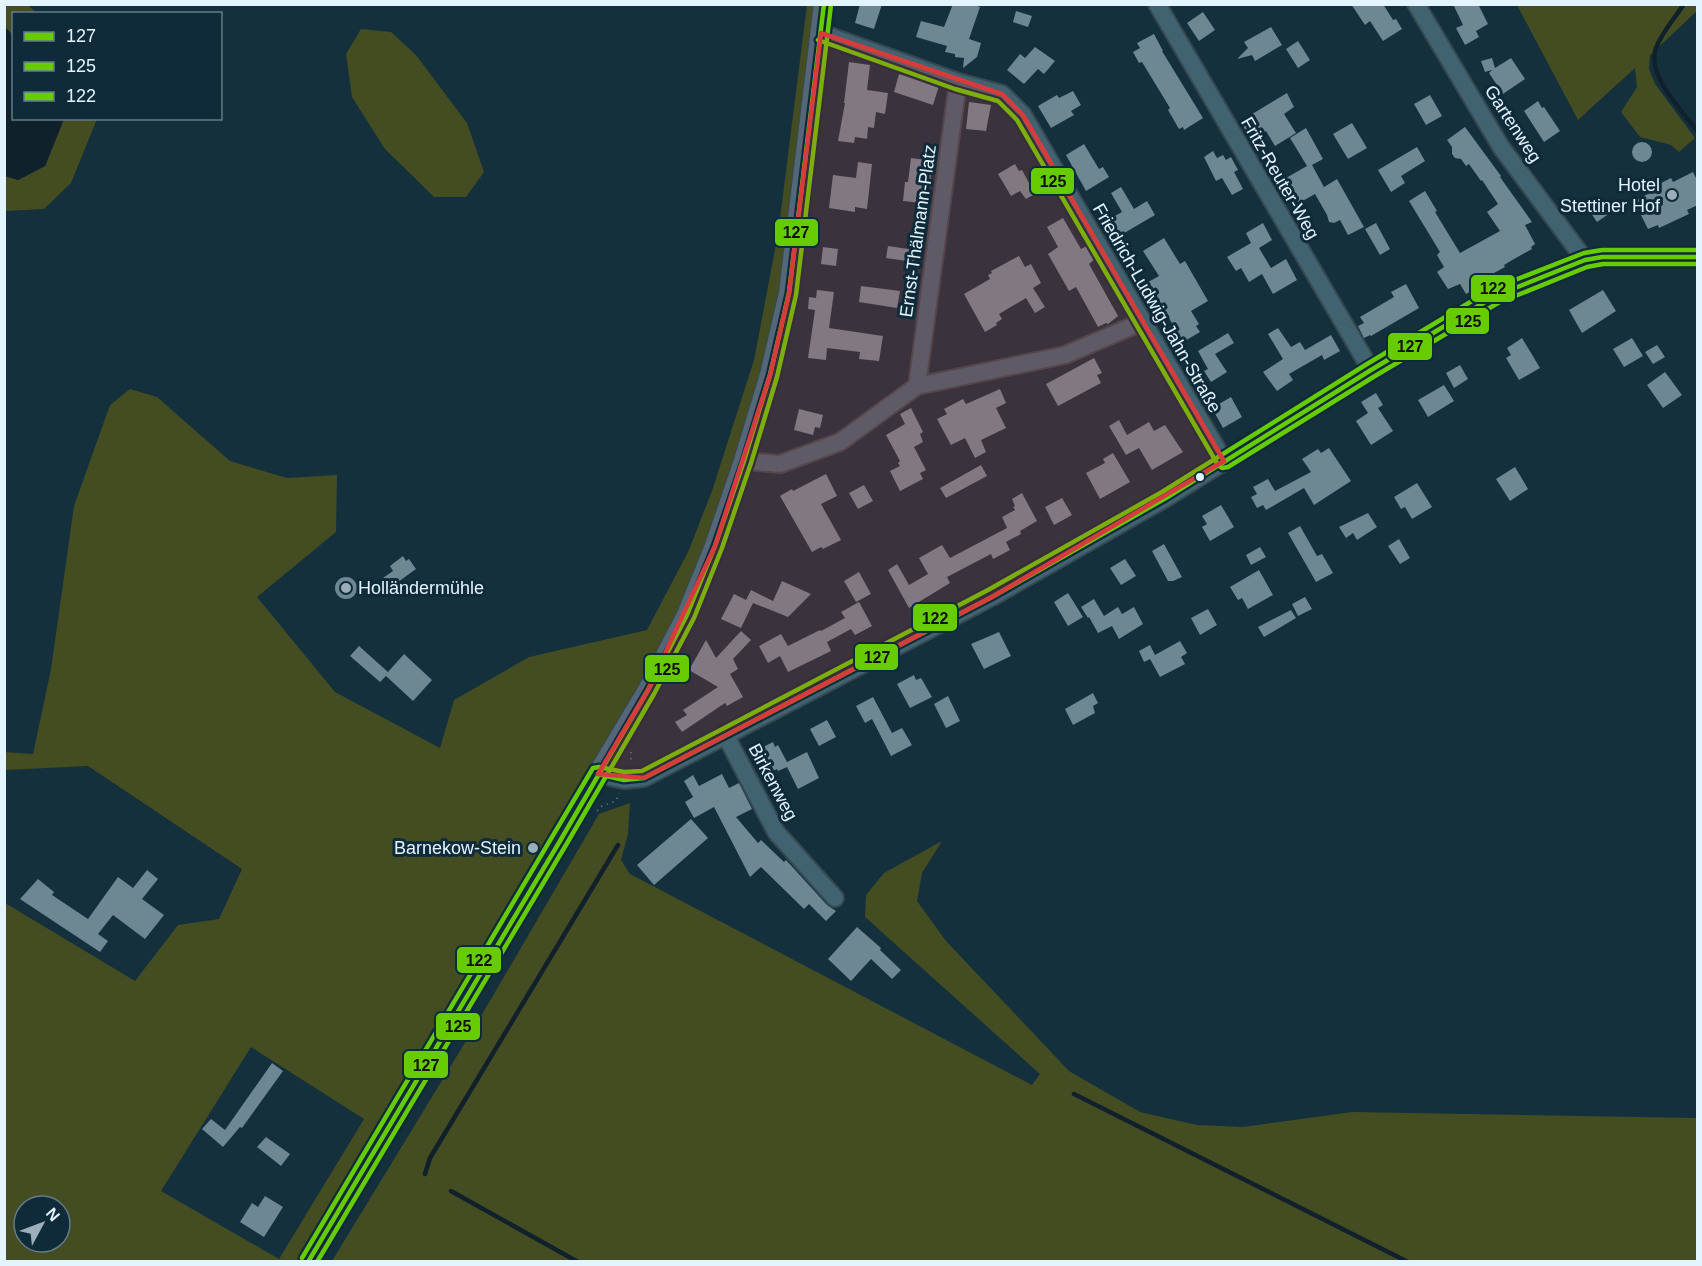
<svg xmlns="http://www.w3.org/2000/svg" width="1702" height="1266" font-family="Helvetica,sans-serif">
	<rect width="100%" height="100%" fill="#13303c"/>
	<!-- green -->
	<path fill="#444c21" fill-rule="evenodd" d="M4,5H28L36,13L14,14L13,35L5,27Z
		M807,5H818C806,100 797,198 778,293C762,376 737,458 708,538C665,654 596,763 534,869C456,1000 378,1131 300,1261H5V903L135,981L178,925L219,919L242,869L88,766L5,770L4,752L33,754L51,669L74,506L110,405L130,389L157,397L230,461L287,478L337,475L336,532L257,597L335,692L440,748L454,700L529,657L647,630L688,552L712,491L754,360L778,234ZM251,1047L364,1119L279,1259L161,1191ZM24,1206H60V1242H24Z
		M1517,5H1697V11L1650,55L1649,69L1655,84L1695,138L1679,152L1671,145L1640,137L1621,112L1637,87L1635,68L1578,120Z
		M361,29L391,32L416,55L467,123L484,172L466,197H434L385,149L352,97L346,54Z
		M64,119H97L71,183L44,209L5,211V176L18,180L45,166Z
		M630,803L628,834L621,860L630,874L1032,1085L1040,1074L865,917L866,895L884,873L942,841L922,873L917,901L946,941L1069,1071L1140,1112L1197,1125L1243,1127L1352,1112L1697,1118V1261H332L477,1023L599,814Z"/>
	<!-- water -->
	<path fill="#10212b" d="M4,27L13,35L14,118L64,119L45,166L18,180L5,176Z"/>
	<g fill="none" stroke-linecap="round" stroke-linejoin="round">
		<!-- stream -->
		<path stroke="#10212b" stroke-width="4.5" d="M1684,4C1675,18 1662,32 1656,48C1646,75 1682,111 1698,132
			M1074,1094L1408,1262
			M425,1174L430,1158L618,845
			M451,1191L578,1262"/>
	</g>
	<!-- building -->
	<path fill="#6d8793" d="M860,4H882L874,29L855,23Z
		M953,4H972L980,7L969,39L981,43L977,57L963,68L964,58L955,57V54L945,52L947,46L916,37L921,21L944,27Z
		M1351,4H1383L1393,20L1396,19L1402,29L1383,41L1370,21L1365,25Z
		M1453,4H1478L1488,24L1476,31L1479,37L1465,45L1456,28L1463,25Z
		M1016,11L1032,16L1028,27L1013,22Z
		M1203,12L1215,30L1199,41L1187,23Z
		M1271,27L1282,45L1255,61L1252,55L1237,59L1248,48L1244,42Z
		M1154,34L1163,51H1162L1203,118L1184,130L1183,127L1179,129L1168,110L1170,108L1142,62L1139,63L1133,52L1140,48L1137,43Z
		M1298,41L1310,60L1298,68L1286,49Z
		M1035,47L1055,61L1044,74L1038,69L1024,84L1007,70L1020,54L1025,58Z
		M1492,58L1495,68L1511,58L1525,79L1503,94L1489,73L1492,70L1485,72L1481,61Z
		M849,62L870,65L867,90L888,93L885,114L876,112L874,128L868,127L867,139L855,137L854,143L838,141L845,103H844Z
		M899,74L939,86L933,105L894,92Z
		M1073,91L1081,105L1071,111L1074,115L1051,128L1038,106L1057,95L1059,98Z
		M1287,93L1294,107L1284,114L1296,133L1275,146L1266,131L1252,140L1243,126L1247,123L1244,119Z
		M1430,95L1442,116L1426,125L1414,104Z
		M1538,101L1542,108L1544,107L1560,131L1544,142L1524,111Z
		M969,102L991,105L986,131L966,129Z
		M1352,123L1367,148L1348,159L1333,134Z
		M1465,127L1501,176L1500,177L1532,222L1525,225L1535,244L1531,247L1532,249L1514,259L1504,265L1505,267L1474,284L1476,288L1466,294L1460,284L1448,289L1437,272L1444,267L1437,255L1440,252L1409,201L1425,191L1437,211L1435,212L1460,253L1500,231L1487,212L1498,204L1482,180L1481,181L1469,164L1466,166L1461,159L1455,158L1452,154V147L1447,140Z
		M1306,128L1323,159L1312,165L1324,187L1337,179L1364,227L1348,235L1340,220L1334,223L1329,222L1327,215L1315,194L1299,203L1296,199L1290,202L1279,182L1307,166L1290,138Z
		M1632 152a10 10 0 1 1 20 0a10 10 0 1 1-20 0Z
		M1084,144L1099,169L1103,167L1109,177L1086,191L1066,155Z
		M1417,147L1425,161L1401,176L1405,183L1391,192L1378,170Z
		M1213,151L1217,158L1223,155L1226,160L1231,157L1238,170L1234,172L1243,189L1232,195L1222,178L1216,181L1204,157Z
		M911,158L933,161L927,202L923,201L922,203L903,201L905,182H908Z
		M858,162L872,164L867,209L855,207V212L829,208L833,175L856,178Z
		M1015,164L1019,171L1022,170L1035,194L1026,199L1020,191L1011,196L998,174Z
		M1693,172L1698,182V205L1687,210L1689,214L1659,228L1658,225L1648,229L1634,201L1658,189L1657,185L1671,178L1673,182Z
		M1121,187L1134,209L1147,201L1155,215L1114,239L1104,222L1122,212L1111,193Z
		M1605,200L1613,211L1597,222L1589,210Z
		M1063,218L1081,249L1087,246L1095,259L1089,264L1118,316L1108,324L1106,323L1098,327L1076,287L1069,291L1048,254L1058,247L1047,227Z
		M1263,223L1272,240L1259,248L1271,268L1286,259L1297,280L1273,294L1262,274L1249,282L1241,268L1236,271L1227,257L1251,243L1246,233Z
		M1376,223L1390,249L1380,255L1365,229Z
		M1164,238L1180,264L1185,261L1208,301L1191,311L1199,324L1196,326L1200,332L1176,346L1166,329L1173,325L1161,304L1154,308L1141,286L1159,276L1143,251Z
		M888,246L915,250L914,262L886,258Z
		M823,247L838,249L836,266L821,264Z
		M1019,256L1025,267L1031,264L1041,283L1033,288L1045,307L1035,313L1026,298L999,314L1002,319L996,323L997,325L985,332L964,294L990,279L988,275L992,273L991,271Z
		M1406,284L1419,308L1371,336L1370,335L1364,338L1358,326L1364,323L1360,317L1394,297L1391,292Z
		M861,286L900,291L897,308L859,302Z
		M817,290L834,292L829,328L883,336L879,361L859,359L860,352L827,348L826,360L808,358L815,310L808,309L809,297L816,298Z
		M1603,290L1616,311L1582,333L1569,310Z
		M1278,328L1291,347L1300,342L1305,350L1331,335L1340,351L1324,360L1322,355L1289,374L1293,380L1277,391L1263,372L1283,359L1268,334Z
		M1228,333L1234,343L1215,354L1227,372L1211,382L1204,371L1208,369L1198,351Z
		M1522,338L1540,368L1519,380L1506,358L1511,355L1507,348Z
		M1632,338L1643,356L1624,367L1613,349Z
		M1657,345L1665,357L1653,364L1645,352Z
		M1094,358L1102,373L1097,375L1101,383L1058,406L1046,384Z
		M1460,365L1468,379L1454,388L1446,373Z
		M1665,372L1682,395L1663,408L1647,385Z
		M1444,385L1454,401L1428,417L1418,400Z
		M1000,389L1006,403L996,408L1006,428L981,440L986,452L975,458L965,438L951,445L937,419L947,414L944,409L963,399L966,404Z
		M1376,393L1383,405L1378,408L1393,431L1371,445L1356,421L1368,413L1361,402Z
		M1231,397L1242,417L1223,428L1212,408Z
		M911,408L923,432L920,434L923,442L914,447L926,470L920,473L923,479L900,491L890,471L900,466L898,463L900,461L886,435L905,424L900,414Z
		M799,409L823,415L820,428L815,427L813,435L794,430Z
		M1119,420L1127,435L1149,422L1154,431L1165,425L1183,452L1152,470L1139,448L1126,455L1109,426Z
		M1329,448L1351,481L1314,505L1304,488L1266,510L1263,505L1257,508L1251,497L1257,494L1253,487L1268,479L1275,491L1311,472L1302,459L1318,449L1321,453Z
		M1113,453L1130,482L1100,499L1086,473L1105,463L1103,459Z
		M981,465L987,476L946,498L940,488Z
		M1515,467L1528,489L1510,501L1496,479Z
		M826,474L837,496L821,504L841,540L823,549L821,547L812,552L780,496L792,489L793,491Z
		M1417,483L1432,507L1412,519L1405,507L1401,509L1394,497Z
		M864,485L873,501L858,509L849,493Z
		M1022,493L1037,521L1020,531L1021,534L1006,542L1010,550L993,559L991,554L947,577L950,583L909,608L888,570L897,564L909,585L928,574L919,558L942,545L950,558L1007,528L1002,517L1015,510L1013,507L1015,506L1012,499Z
		M1062,498L1072,515L1054,525L1045,507Z
		M1221,505L1234,527L1210,541L1202,527L1207,524L1202,516Z
		M1368,513L1377,527L1357,540L1353,533L1346,538L1339,527Z
		M1300,526L1317,556L1322,554L1333,573L1316,582L1288,533Z
		M1399,539L1410,558L1400,564L1388,546Z
		M1164,544L1182,577L1173,581H1168L1152,551Z
		M1260,547L1266,557L1251,565L1246,555Z
		M403,556L406,561L409,559L416,569L387,590L380,580L393,571L390,566Z
		M1125,559L1136,576L1121,585L1110,568Z
		M1259,570L1273,595L1248,609L1242,598L1238,600L1230,587Z
		M859,572L871,594L856,602L844,581Z
		M335 588a11 11 0 1 1 22 0a11 11 0 1 1-22 0Z
		M782,581L811,594L788,617L753,603L741,628L721,619L734,594L746,600L751,590L773,601Z
		M1068,593L1083,617L1068,626L1054,602Z
		M1305,597L1312,609L1298,616L1292,604Z
		M1094,599L1104,616L1118,607L1122,614L1134,607L1143,624L1119,639L1112,626L1098,633L1089,617L1088,618L1081,607Z
		M859,602L872,626L855,635L851,629L827,642L831,651L788,672L780,656L768,663L759,646L781,634L788,646L820,630L821,631L845,618L841,612Z
		M1208,609L1217,625L1200,635L1191,618Z
		M1291,610L1296,618L1264,637L1258,627Z
		M741,631L751,640L733,659L738,669L730,674L743,697L727,706L725,703L682,732L675,722L687,715L683,710L718,687L689,670L706,640L716,658Z
		M999,632L1011,656L984,669L971,644Z
		M1180,641L1187,653L1181,657L1185,664L1160,677L1150,659L1144,662L1139,651L1150,645L1155,655Z
		M359,646L388,672L404,654L432,680L413,701L386,676L380,682L350,656Z
		M914,675L916,680L921,678L932,697L910,708L897,684Z
		M1093,693L1098,703L1093,706L1095,713L1073,725L1065,709Z
		M948,696L960,721L946,728L934,704Z
		M873,697L892,733L902,728L912,745L891,756L872,719L865,723L856,706Z
		M827,720L836,737L819,746L810,729Z
		M773,742L775,747L778,745L787,762L807,752L819,778L798,789L787,767L778,771L777,769L770,772L761,754L765,752L763,747Z
		M722,774L729,788L739,783L752,809L736,817L758,843L761,840L784,862L786,860L827,905L836,911L826,921L809,904L804,909L761,867L750,877L714,807L694,818L685,802L693,797L684,781L693,775L699,786Z
		M691,819L708,838L654,885L637,865Z
		M147,870L158,879L142,899L164,915L145,939L113,915L98,934L108,941L100,952L20,899L38,879L54,892L52,895L88,919L118,877L133,888Z
		M857,927L881,948L880,950L901,970L892,979L871,959L851,981L828,959Z
		M272,1063L283,1071L242,1128L240,1127L223,1147L202,1129L211,1119L225,1130Z
		M266,1137L290,1154L281,1166L257,1147Z
		M265,1196L283,1207L264,1237L240,1222L252,1203L258,1207Z"/>
	<g fill="none" stroke-linecap="round" stroke-linejoin="round">
		<defs>
			<path id="minor" d="M1157,4L1371,370
				M1416,4L1501,147L1585,260
				M821,33L958,82L1002,94L1023,115L1224,461
				M917,386L958,82
				M744,461L780,464L840,442L917,386L1065,355L1142,322
				M726,736L776,832L835,898
				M598,774L624,780L644,778L992,597L1166,498L1371,370L1495,296L1585,260L1602,257H1698"/>
			<path id="major" d="M308,1262L560,841L598,774L648,690L687,615L715,546L744,461L770,375L789,293L824,4"/>
		</defs>
		<!-- minor casing -->
		<use href="#minor" stroke="#364951" stroke-width="20"/>
		<!-- major casing -->
		<use href="#major" stroke="#364951" stroke-width="22"/>
		<!-- path -->
		<path stroke="#4c6773" stroke-width="2" stroke-dasharray="1.5 4.5" stroke-linecap="butt" d="M631,752V759L633,761L632,763
			M597,811L602,806L616,801L619,793"/>
		<!-- minor -->
		<use href="#minor" stroke="#416371" stroke-width="16"/>
		<!-- major -->
		<use href="#major" stroke="#546778" stroke-width="20"/>
		<defs>
			<path id="bus-1" d="M598,774L624,780L644,778L992,597L1166,498L1371,370L1495,296L1585,260L1602,257H1698
				M308,1262L560,841L648,690L687,615L715,546L744,461L770,375L789,293L824,4"/>
			<path id="bus-2" d="M818,40L955,89L998,101L1017,120L1218,465L1222,468L1228,467L1375,376L1498,303L1587,267L1603,264H1698
				M317,1262L566,845L654,694L694,618L722,548L751,463L777,377L796,295L831,5"/>
			<path id="bus-3" d="M302,1258L593,768L599,767L624,772L642,771L988,590L1162,492L1367,364L1492,289L1584,253L1602,250H1698"/>
		</defs>
		<!-- bus-1 casing -->
		<use href="#bus-1" stroke="#0f2b39" stroke-width="9"/>
		<!-- bus-2 casing -->
		<use href="#bus-2" stroke="#0f2b39" stroke-width="9"/>
		<!-- bus-3 casing -->
		<use href="#bus-3" stroke="#0f2b39" stroke-width="9"/>
		<!-- bus-1 -->
		<use href="#bus-1" stroke="#6c0" stroke-width="4.5"/>
		<!-- bus-2 -->
		<use href="#bus-2" stroke="#6c0" stroke-width="4.5"/>
		<!-- bus-3 -->
		<use href="#bus-3" stroke="#6c0" stroke-width="4.5"/>
	</g>
	<!-- marked area -->
	<path fill="#d73c3d" fill-opacity="0.2" stroke="#d73c3d" stroke-width="4.5" stroke-linejoin="round" d="M821,33L1002,94L1023,115L1224,461L992,597L644,778L598,774L648,690L715,546L770,375L789,293Z"/>
	<!-- markers -->
	<g fill="#9bafba" stroke="#0f2b39" stroke-width="2">
		<circle cx="1672" cy="195" r="6"/>
		<circle cx="346" cy="588" r="6"/>
		<circle cx="533" cy="848" r="6"/>
	</g>
	<circle fill="#e4f4fe" stroke="#0f2b39" stroke-width="2" cx="1200" cy="477" r="5"/>
	<g text-anchor="middle" dominant-baseline="central" stroke-width="6" stroke-linejoin="round" paint-order="stroke">
		<!-- street labels -->
		<g font-size="18" fill="#e4f4fe" stroke="#0f2b39">
			<text transform="translate(1513 124) rotate(57)">Gartenweg</text>
			<text transform="translate(1280 178) rotate(60)">Fritz-Reuter-Weg</text>
			<text transform="translate(918 231) rotate(-82)">Ernst-Thälmann-Platz</text>
			<text transform="translate(1157 308) rotate(60)">Friedrich-Ludwig-Jahn-Straße</text>
			<text transform="translate(773 782) rotate(62)">Birkenweg</text>
		</g>
		<!-- poi labels -->
		<g font-size="18" fill="#e4f4fe" stroke="#0f2b39" text-anchor="end">
			<text x="1660" y="185">Hotel<tspan x="1660" dy="21">Stettiner Hof</tspan></text>
			<text x="358" y="588" text-anchor="start">Holländermühle</text>
			<text x="521" y="848">Barnekow-Stein</text>
		</g>
	</g>
	<g stroke="#0f2b39" stroke-width="2">
		<rect x="1030" y="167" width="45" height="28" rx="6" fill="#6c0"/>
		<rect x="774" y="218" width="45" height="29" rx="6" fill="#6c0"/>
		<rect x="1470" y="274" width="46" height="29" rx="6" fill="#6c0"/>
		<rect x="1445" y="307" width="45" height="28" rx="6" fill="#6c0"/>
		<rect x="1387" y="332" width="46" height="29" rx="6" fill="#6c0"/>
		<rect x="912" y="603" width="46" height="29" rx="6" fill="#6c0"/>
		<rect x="854" y="643" width="45" height="28" rx="6" fill="#6c0"/>
		<rect x="644" y="654" width="46" height="29" rx="6" fill="#6c0"/>
		<rect x="456" y="946" width="46" height="28" rx="6" fill="#6c0"/>
		<rect x="435" y="1012" width="46" height="29" rx="6" fill="#6c0"/>
		<rect x="403" y="1050" width="46" height="29" rx="6" fill="#6c0"/>
	</g>
	<g font-size="16" text-anchor="middle" font-weight="bold" fill="#111">
		<text x="1053" y="187">125</text>
		<text x="796" y="238">127</text>
		<text x="1493" y="294">122</text>
		<text x="1468" y="327">125</text>
		<text x="1410" y="352">127</text>
		<text x="935" y="624">122</text>
		<text x="877" y="663">127</text>
		<text x="667" y="675">125</text>
		<text x="479" y="966">122</text>
		<text x="458" y="1032">125</text>
		<text x="426" y="1071">127</text>
	</g>
	<!-- border -->
	<rect width="1702" height="1266" fill="none" stroke="#e4f4fe" stroke-width="12"/>
	<!-- legend -->
	<rect x="12" y="12" width="210" height="108" fill="#0f2b39" stroke="#647b88" stroke-width="1.5"/>
	<rect x="24" y="32" width="30" height="9" fill="#66cc00" stroke="#647b88" stroke-width="1.5"/>
	<text x="66" y="42" font-size="18" fill="#e4f4fe">127</text>
	<rect x="24" y="62" width="30" height="9" fill="#66cc00" stroke="#647b88" stroke-width="1.5"/>
	<text x="66" y="72" font-size="18" fill="#e4f4fe">125</text>
	<rect x="24" y="92" width="30" height="9" fill="#66cc00" stroke="#647b88" stroke-width="1.5"/>
	<text x="66" y="102" font-size="18" fill="#e4f4fe">122</text>
	<!-- north arrow -->
	<g transform="translate(42 1224) rotate(49)"><circle r="28" fill="#0f2b39" stroke="#647b88" stroke-width="1.5"/>
	<path d="M0-4.5L10 22L0 15L-10 22Z" fill="#9bafba"/>
	<text y="-9" font-size="16" font-weight="bold" text-anchor="middle" fill="#e4f4fe">N</text>
	</g>
</svg>
